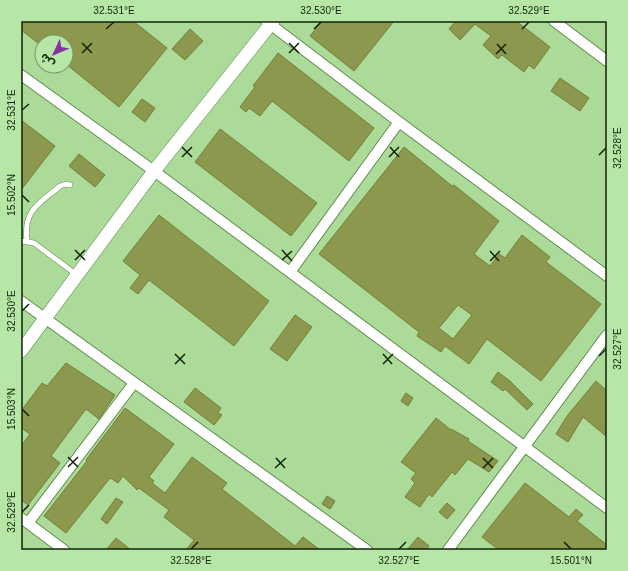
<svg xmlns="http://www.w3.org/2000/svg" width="628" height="571" font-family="Helvetica,'Noto Sans Arabic',sans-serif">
	<rect width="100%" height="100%" fill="#abda99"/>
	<!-- building -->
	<path fill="#8b984e" stroke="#737f34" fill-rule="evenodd" d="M21,21H133L167,48L119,107L66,64V42H42V46L21,30Z
		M322,21H394L354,71L310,36Z
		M456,21H516L550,47L534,69L529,65L524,72L502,55L498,59L483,45L491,36L475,24L460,40L449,29Z
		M190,29L203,41L185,60L172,49Z
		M278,53L374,128L349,161L272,101L260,116L249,108L246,112L240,107L255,87L253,86Z
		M560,78L589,98L580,111L551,91Z
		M142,99L155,108L145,122L132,112Z
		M21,120L55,146L21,190Z
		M220,129L317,203L291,236L195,162Z
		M404,147L452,186L454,185L499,221L474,254L490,266L499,254L505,258L522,235L550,257L546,262L601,304L541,381L487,339L469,364L445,346L441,352L417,336L419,332L319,254ZM458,305L472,315L453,339L439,328Z
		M79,154L105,175L95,187L69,166Z
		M159,215L269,301L234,346L149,280L138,294L130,288L140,275L123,261Z
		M295,315L312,327L287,361L270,349Z
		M66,363L115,395L99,419L86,409L51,456L60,463L28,505L21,500V446L30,434L21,428V411L42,383L47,386Z
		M498,372L510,381L533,404L527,410L505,389L503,391L491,382Z
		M596,381L607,391V437L583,417L568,442L556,434L567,416Z
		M195,388L221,408L218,413L222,415L214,425L184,402Z
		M406,393L413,398L408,406L401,401Z
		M125,408L174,444L149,477L154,481L152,483L165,493L192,457L227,483L222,489L295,546L303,537L320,550H186L194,540L164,517L169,510L139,488L137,490L123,476L118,483L110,478L66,533L44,516L87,461L86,460Z
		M436,418L451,430V429L469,439L468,441L498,461L489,472L468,459L455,475L452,472L432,497L429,494L420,507L405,497L415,483L411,479L416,473L401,462Z
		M525,483L569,517L576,509L583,515L577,521L607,545V550H499L482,537Z
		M327,496L335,501L330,509L322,504Z
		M116,498L123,502L107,524L101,519Z
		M447,503L455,510L447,519L439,512Z
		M418,537L429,546L426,550H407Z
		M116,538L131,550H106Z"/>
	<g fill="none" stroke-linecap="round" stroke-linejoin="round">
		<defs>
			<path id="service" d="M21,241L34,243L77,275
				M27,241C23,210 39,204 60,186L66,184L70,185"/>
			<path id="minor" d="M266,21L399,122L607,276
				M554,21L607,61
				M21,75L154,171L607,508
				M290,272L399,122
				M21,301L367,550
				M21,518L64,550
				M28,523L134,383
				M448,550L607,335"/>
			<path id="tertiary" d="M21,351L154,171L273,21"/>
		</defs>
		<!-- service casing -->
		<use href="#service" stroke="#608c4f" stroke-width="6"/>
		<!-- minor casing -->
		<use href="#minor" stroke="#608c4f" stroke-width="12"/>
		<!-- tertiary casing -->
		<use href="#tertiary" stroke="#608c4f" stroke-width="14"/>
		<!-- service -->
		<use href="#service" stroke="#fff" stroke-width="5"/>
		<!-- minor -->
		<use href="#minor" stroke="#fff" stroke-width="10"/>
		<!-- tertiary -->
		<use href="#tertiary" stroke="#fff" stroke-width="13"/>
	</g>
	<!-- ticks -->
	<path fill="none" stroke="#11230a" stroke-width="1.5" d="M106,29L114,22M314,29L321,22M522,29L529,22M82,43L92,53M289,43L299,53M497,44L506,54M82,53L92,43M289,53L299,43M496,54L506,44M22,110L29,104M182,147L192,157M390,147L399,157M599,155L606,148M182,157L192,147M389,157L399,147M22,195L29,202M75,250L85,260M282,250L292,261M490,251L499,261M75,260L85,250M282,260L292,251M490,261L500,251M22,311L29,304M175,354L185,364M383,354L392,364M599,356L606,349M175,364L185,354M383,364L393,354M22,409L29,416M68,457L78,467M276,458L285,468M483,458L493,468M68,467L78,457M275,468L286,458M483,468L493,458M22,512L29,505M564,542L571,549M191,549L198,542M399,549L406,542"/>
	<!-- border -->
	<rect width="628" height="571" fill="none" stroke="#b7e7a6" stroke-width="44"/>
	<!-- north arrow -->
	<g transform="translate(54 54) rotate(226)"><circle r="19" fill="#b7e7a6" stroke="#759968"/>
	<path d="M0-3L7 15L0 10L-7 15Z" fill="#86319f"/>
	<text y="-6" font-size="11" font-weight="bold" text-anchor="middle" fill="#11230a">ش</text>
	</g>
	<rect x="22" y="22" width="584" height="527" fill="none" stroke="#11230a" stroke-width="1.5"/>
	<g font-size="10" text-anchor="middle" fill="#11230a">
		<text x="114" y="14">32.531°E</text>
		<text x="321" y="14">32.530°E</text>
		<text x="529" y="14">32.529°E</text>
		<text transform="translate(11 110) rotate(-90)" y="4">32.531°E</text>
		<text transform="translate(617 148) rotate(-90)" y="4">32.528°E</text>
		<text transform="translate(11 195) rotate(-90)" y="4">15.502°N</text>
		<text transform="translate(11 311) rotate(-90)" y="4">32.530°E</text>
		<text transform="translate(617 349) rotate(-90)" y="4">32.527°E</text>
		<text transform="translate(11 409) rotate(-90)" y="4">15.503°N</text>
		<text transform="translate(11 512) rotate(-90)" y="4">32.529°E</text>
		<text x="191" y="564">32.528°E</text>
		<text x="399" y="564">32.527°E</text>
		<text x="571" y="564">15.501°N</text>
	</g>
</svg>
